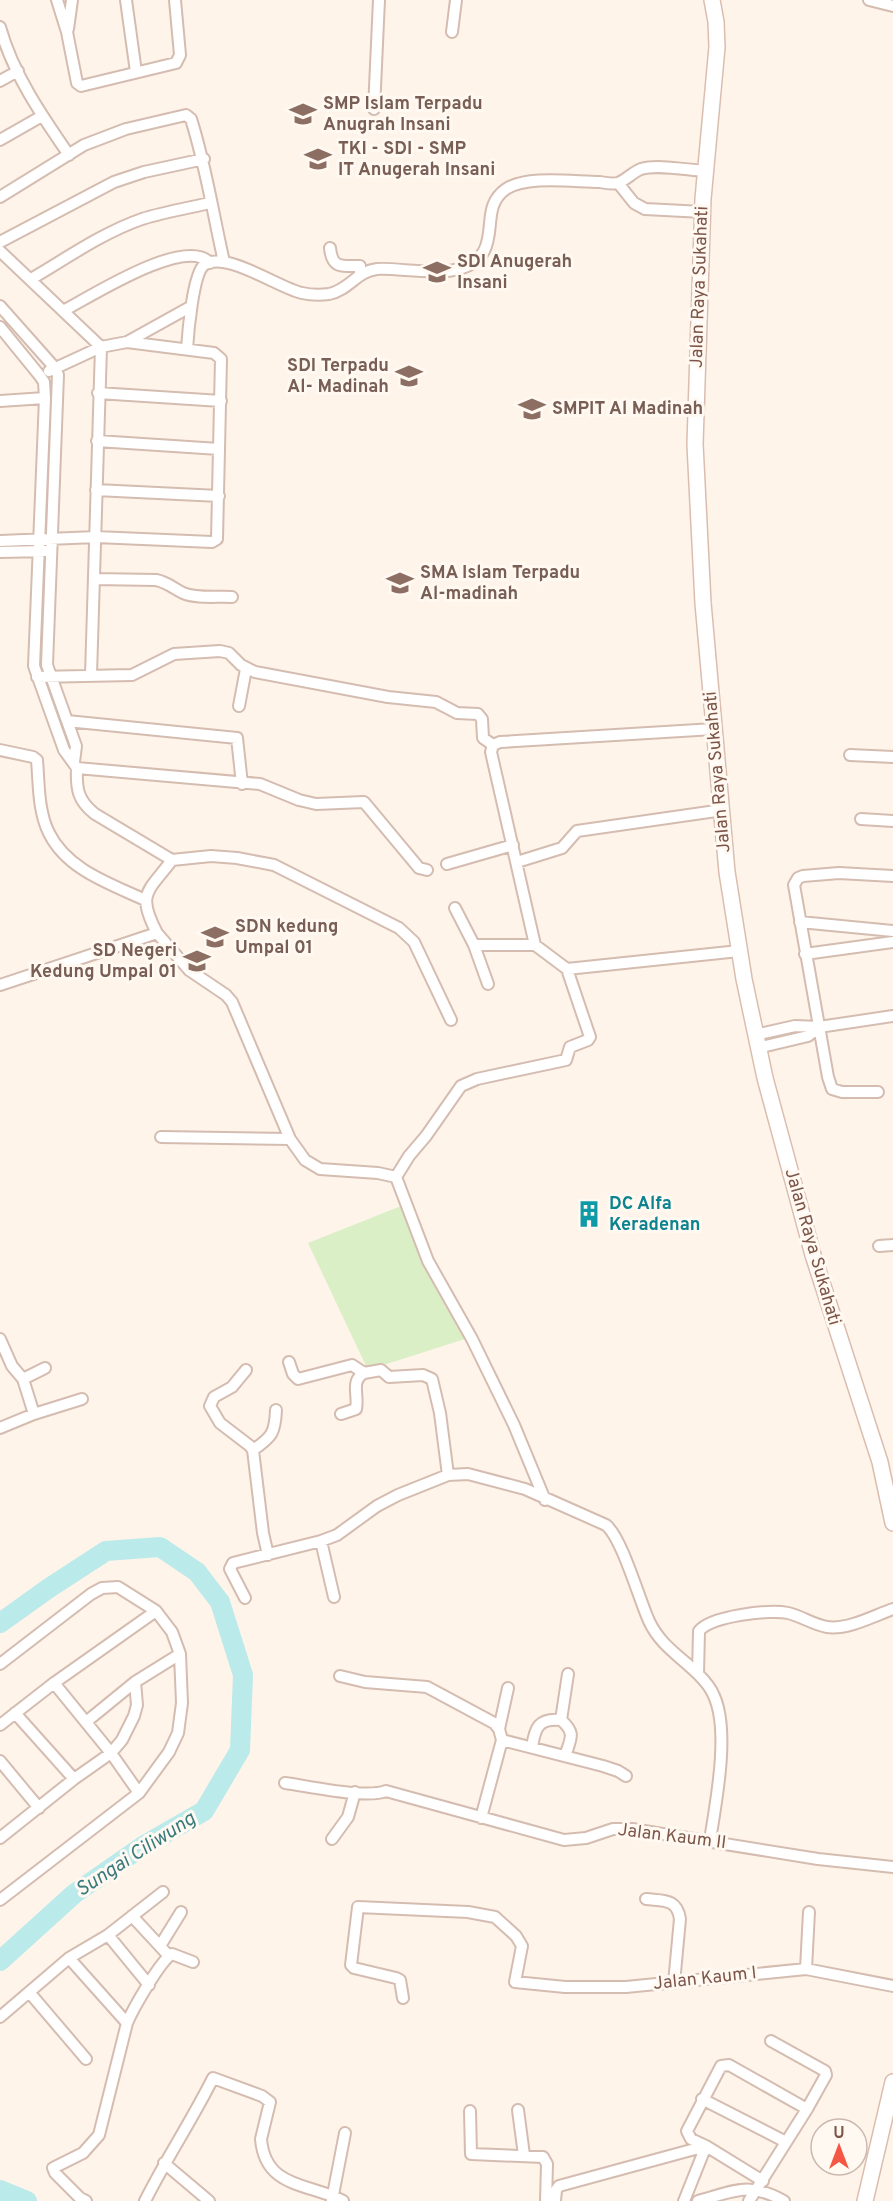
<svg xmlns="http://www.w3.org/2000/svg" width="893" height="2201" font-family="Overpass,sans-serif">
	<rect width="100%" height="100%" fill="#fef4ea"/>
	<!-- green -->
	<path fill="#dbefc6" d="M401,1206L414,1242L468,1338L368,1370L308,1243Z"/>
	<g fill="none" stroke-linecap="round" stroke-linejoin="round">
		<!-- river -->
		<path stroke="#bbeaeb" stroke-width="20" d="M0,1623L49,1588L106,1551L160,1547L197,1572L220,1602L243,1675L240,1750L204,1811L143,1846L74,1894L0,1961
			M0,2190L27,2201"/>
		<defs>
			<path id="street" d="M57,0L67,32L77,83L81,86L176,63L180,55L175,0
				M126,0L136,72
				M869,0L893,6
				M0,27C13,74 42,116 69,155
				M68,29L72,0
				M452,32L456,0
				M0,81L18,71
				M374,109L379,0
				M0,140L42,116
				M618,183L634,203L645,209L703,212
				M0,197L84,145L126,129L186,115L191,119C206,166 213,214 224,262
				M0,242L114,182L144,172L204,159
				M330,248C332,269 342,266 360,266V275
				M0,251L101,347L91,675
				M31,279C67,258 102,233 142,219C164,212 188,208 210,203
				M0,306L55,368L58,375L47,665L76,746L74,762
				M63,311C90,297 186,235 210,263
				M0,327L40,376L44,382L45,398L34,666L64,750L77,768L260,784L299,800L316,804L364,802L419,868L427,870
				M187,349C188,333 193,274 204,265C225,250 279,288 302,293C311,295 321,295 329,294C349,290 357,271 377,269C407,267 466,284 484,251C495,230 483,205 506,189C527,175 574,182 600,182C605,183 613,184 618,183C626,180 633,172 641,169C658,164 687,170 705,171
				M49,371L101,347L127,342L190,307
				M98,393L221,401
				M0,401L45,398
				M97,441L219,449
				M96,490L219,496
				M0,541L96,537L212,542L217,539L221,359L214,353L127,342
				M0,552L45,551
				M94,579L156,580C167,582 173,588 183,593C197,599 217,596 232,597
				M37,677L132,675L174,654L220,651L229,653L241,665L255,672L388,697L436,702L457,713L478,714L482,719L483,738L493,745
				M239,706L246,669
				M67,721L237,738L242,784
				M0,750L33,757L37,760C39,784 38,811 49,833C67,870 111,884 145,900
				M850,755L893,757
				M77,768C76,789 78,801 95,814L172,860L211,856L237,858L274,865L399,928L414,942L451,1020
				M861,819L893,821
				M517,862L562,848L577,831L723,810
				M447,864L513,845
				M455,908L474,945
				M800,922L893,931
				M157,933C136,893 148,892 172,860
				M805,954L893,942
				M567,969L739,951
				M488,984L474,945H535
				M0,985L157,933L189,970L226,995L232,1002L290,1139L305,1160L320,1169L378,1173L396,1177L409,1156L426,1136L461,1086L477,1079L566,1060L570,1047L588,1040L590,1037L567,969L535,945L491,752L493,745L500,742L714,729
				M755,1035L795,1026L819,1027L893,1016
				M757,1048L808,1036L819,1027
				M878,1092H842L832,1089L828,1077L794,885L798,878L803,876L839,873L893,876
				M161,1137L290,1139
				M396,1177L428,1261L472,1339L514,1425L545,1500
				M879,1246L893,1245
				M0,1339L12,1366L23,1379L34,1414
				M289,1362L293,1374L298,1379L352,1365L364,1373L381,1370L389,1377L423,1375L432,1379L440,1413L448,1475
				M246,1370L232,1387L214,1397L210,1406L220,1423L250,1446L253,1450L263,1533L268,1555
				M23,1379L45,1368
				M341,1414L356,1409C359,1395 350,1381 364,1373
				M0,1428L34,1414L82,1399
				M253,1450C272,1437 275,1433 276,1410
				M321,1541L334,1597
				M245,1598L230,1569L233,1563L321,1541L337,1535L377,1506L398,1495L448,1475L468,1474L525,1489L606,1525C622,1538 639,1599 649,1621C660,1645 680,1656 698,1674C704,1680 711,1688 714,1696C730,1731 716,1802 710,1840
				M0,1664L91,1594L102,1588L118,1587L156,1611L172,1632L180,1654L182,1703L178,1733L169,1752L139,1793L0,1900
				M698,1674L699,1631C711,1616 770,1609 788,1613C801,1616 814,1625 827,1627C848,1630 873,1616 893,1609
				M340,1676L365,1682L427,1687L494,1723L499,1729L502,1740L481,1818
				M54,1683L111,1753L139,1793
				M15,1713L74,1779
				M561,1720C576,1733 571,1738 565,1756
				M86,1722L135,1682L180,1654
				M0,1725L54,1683L156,1611
				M499,1729L508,1688
				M502,1740L603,1766L618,1771L626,1776
				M532,1747C535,1728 538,1718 561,1720L568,1674
				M0,1761L39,1808
				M285,1783C308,1786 366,1799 386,1791L564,1840L586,1838L613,1829H632L818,1859L893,1867
				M0,1838L74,1779L111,1753L122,1740L134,1716L137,1705L135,1682
				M332,1839L348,1817L355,1792
				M646,1899C663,1901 677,1898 680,1919L674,1983
				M132,1916L169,1956
				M108,1935L163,1892
				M160,1946L181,1912
				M69,1958L127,2023
				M806,1969L809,1912
				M29,1992L86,2059
				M403,1998L400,1980L396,1978L354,1968L351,1965L358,1907L468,1912L495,1917L516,1936L522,1946L515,1982L565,1987H626L806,1969L893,1986
				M0,2017L69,1958L108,1935L149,1985
				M702,2099L786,2142
				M518,2110L524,2155
				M470,2111L471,2154L543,2157L547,2164L546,2201
				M164,2163L209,2201
				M332,2200L345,2133
				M86,2201L80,2198L55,2173L53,2168L83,2153L99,2135L127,2023C133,2009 160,1961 172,1954L193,1962
				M145,2201C166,2159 192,2120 213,2078L262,2096L270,2102L261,2139C265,2189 310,2183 343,2201
				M555,2201L556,2190L559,2186L706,2146L763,2181
				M684,2201L706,2146L691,2139L687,2131L721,2066L729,2065L807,2109
				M698,2201C735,2191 748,2181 784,2201
				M749,2201L807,2109L826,2075L825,2071L771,2041"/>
			<path id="secondary" d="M712,0L716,22L717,47L703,199L695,444L703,603L727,872L744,979L765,1078L813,1255L880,1462L893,1523
				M865,2201L893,2082"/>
		</defs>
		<!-- street casing -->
		<use href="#street" stroke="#d5bcb0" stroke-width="14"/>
		<!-- secondary casing -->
		<use href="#secondary" stroke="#dbbdaf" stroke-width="18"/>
		<!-- street -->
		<use href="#street" stroke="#fff" stroke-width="10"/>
		<!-- secondary -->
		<use href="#secondary" stroke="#fff" stroke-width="15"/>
	</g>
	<!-- icons -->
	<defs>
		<symbol id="school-bare" viewBox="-9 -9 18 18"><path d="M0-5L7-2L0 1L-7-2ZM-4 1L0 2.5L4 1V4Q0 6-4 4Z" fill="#8d6e63" stroke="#fff9f2" stroke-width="2.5" paint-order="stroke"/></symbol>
		<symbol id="building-bare" viewBox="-9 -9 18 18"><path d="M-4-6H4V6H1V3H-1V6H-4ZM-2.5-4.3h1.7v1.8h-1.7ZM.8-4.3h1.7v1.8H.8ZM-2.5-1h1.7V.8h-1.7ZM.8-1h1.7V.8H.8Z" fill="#0f9aa8" stroke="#fff9f2" stroke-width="2.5" paint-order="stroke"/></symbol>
	</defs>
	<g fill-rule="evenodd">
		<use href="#school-bare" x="284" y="95" width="38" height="38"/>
		<use href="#school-bare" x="299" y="140" width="38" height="38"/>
		<use href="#school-bare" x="418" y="253" width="38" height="38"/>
		<use href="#school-bare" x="390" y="357" width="38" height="38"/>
		<use href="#school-bare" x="513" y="390" width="38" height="38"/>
		<use href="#school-bare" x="381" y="564" width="38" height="38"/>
		<use href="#school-bare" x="196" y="918" width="38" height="38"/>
		<use href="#school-bare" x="178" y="942" width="38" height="38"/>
		<use href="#building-bare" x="570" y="1195" width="38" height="38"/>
	</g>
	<g text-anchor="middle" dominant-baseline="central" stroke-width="6" stroke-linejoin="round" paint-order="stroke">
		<!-- education labels -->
		<g font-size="18" font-weight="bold" fill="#785e54" stroke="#fff9f2" text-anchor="start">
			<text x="323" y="104">SMP Islam Terpadu<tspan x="323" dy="21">Anugrah Insani</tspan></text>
			<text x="338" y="149">TKI - SDI - SMP<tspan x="338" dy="21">IT Anugerah Insani</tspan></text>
			<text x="457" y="262">SDI Anugerah<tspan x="457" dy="21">Insani</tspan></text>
			<text x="389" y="366" text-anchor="end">SDI Terpadu<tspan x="389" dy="21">Al- Madinah</tspan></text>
			<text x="552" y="409">SMPIT Al Madinah</text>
			<text x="420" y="573">SMA Islam Terpadu<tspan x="420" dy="21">Al-madinah</tspan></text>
			<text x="235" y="927">SDN kedung<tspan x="235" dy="21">Umpal 01</tspan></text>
			<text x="177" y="951" text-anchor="end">SD Negeri<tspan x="177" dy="21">Kedung Umpal 01</tspan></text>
		</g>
		<!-- street labels -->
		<g font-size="18" fill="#7d5649" stroke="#fff9f2">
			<text transform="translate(700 287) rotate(-88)">Jalan Raya Sukahati</text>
			<text transform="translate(718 772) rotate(-95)">Jalan Raya Sukahati</text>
			<text transform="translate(812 1247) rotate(74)">Jalan Raya Sukahati</text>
			<text transform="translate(672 1837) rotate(7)">Jalan Kaum II</text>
			<text transform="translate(705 1979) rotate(-6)">Jalan Kaum I</text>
		</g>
		<!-- culture labels -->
		<g font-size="18" font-weight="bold" fill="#0d838f" stroke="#fff9f2" text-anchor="start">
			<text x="609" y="1204">DC Alfa<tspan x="609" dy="21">Keradenan</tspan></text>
		</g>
		<!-- water labels -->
		<g font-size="20" font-style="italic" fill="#38797c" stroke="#fff9f2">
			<text transform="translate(136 1855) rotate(-33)">Sungai Ciliwung</text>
		</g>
	</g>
	<!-- north arrow -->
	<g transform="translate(839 2147)"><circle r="28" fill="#fff9f2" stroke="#cbb8ae" stroke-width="1.5"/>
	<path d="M0-4.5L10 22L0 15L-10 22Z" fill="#f45744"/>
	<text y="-9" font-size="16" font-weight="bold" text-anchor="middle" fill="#7d5649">U</text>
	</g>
</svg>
